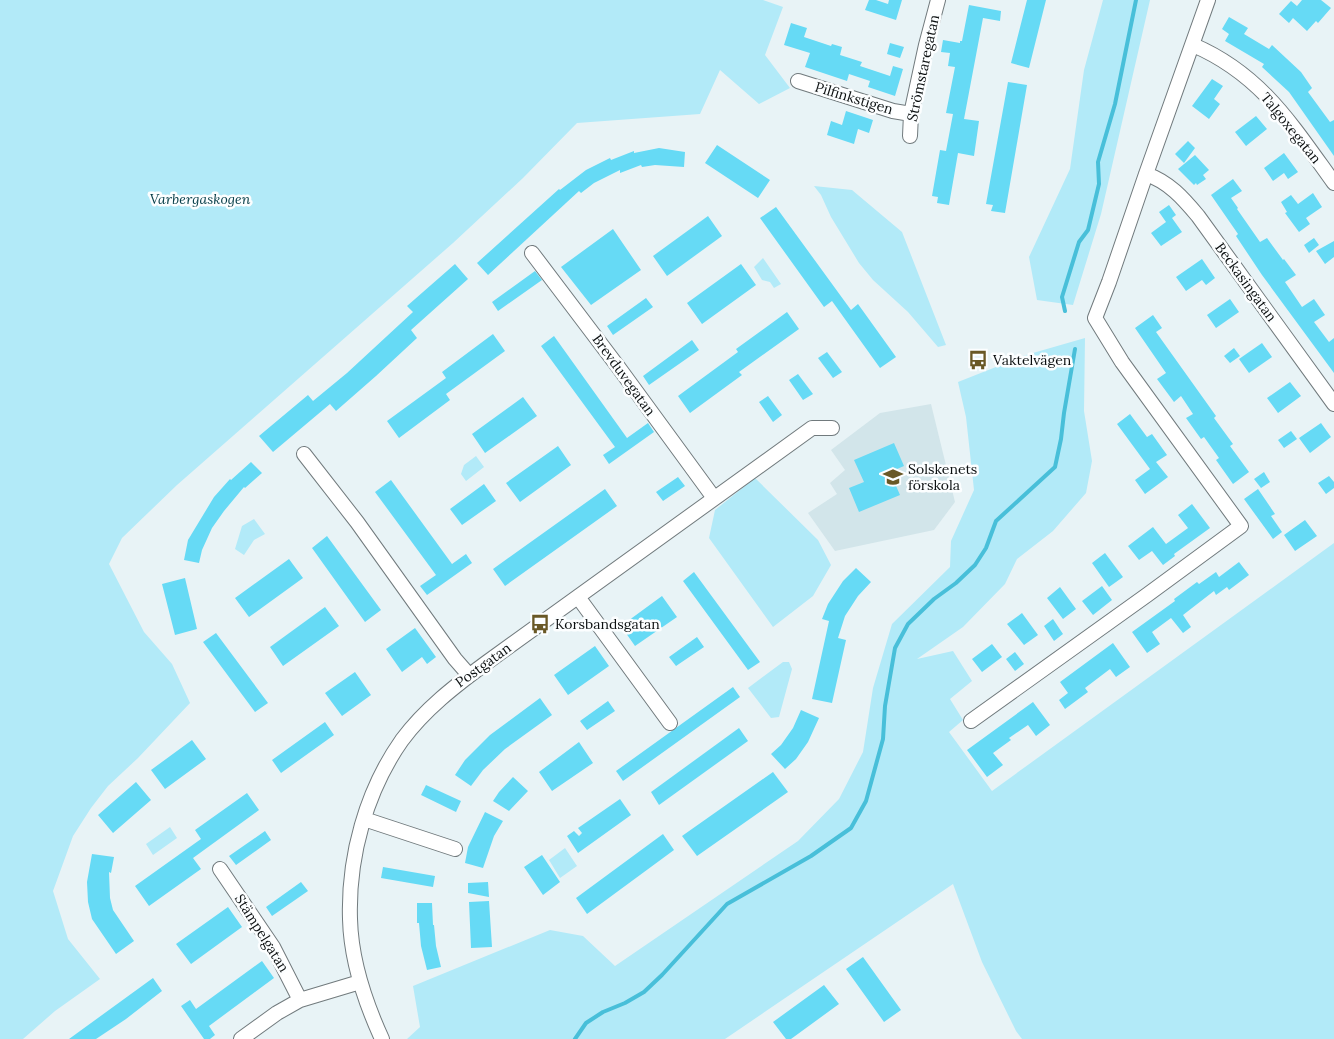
<svg xmlns="http://www.w3.org/2000/svg" width="1334" height="1039" font-family="Lora,serif">
	<rect width="100%" height="100%" fill="#e8f3f6"/>
	<!-- built -->
	<path fill="#d2e5ea" d="M931,404L955,502L934,530L835,551L808,513L837,494L830,483L845,470L831,450L880,413Z"/>
	<!-- green -->
	<path fill="#b2eaf8" d="M0,0H763L783,7L765,55L790,88L759,104L720,70L700,114L577,123L523,178L453,243L177,485L122,538L109,564L144,632L172,664L190,703L138,758L108,786L91,808L73,836L53,891L68,939L100,979L55,1011L23,1039H0Z
		M1103,0H1150L1101,214L1073,305L1037,300L1029,257L1070,169L1084,70Z
		M814,186L852,190L902,232L946,345L938,347L908,312L873,280L859,263L831,217L821,195Z
		M763,258L781,284L774,288L770,282L762,280L754,267Z
		M1085,338L1084,411L1092,461L1086,493L1053,531L1017,559L1005,584L963,627L917,659L953,651L972,681L950,699L963,720L949,732L992,791L1334,543V1039H1022L1016,1031L982,962L953,884L725,1039H407L420,1027L413,986L550,930L583,936L615,966L798,841L839,799L863,752L873,688L892,624L950,567L951,541L974,490L966,417L958,382L1026,355Z
		M476,456L484,467L466,481L461,474L464,465Z
		M755,478L818,540L831,565L813,596L773,627L709,538L715,510Z
		M254,519L265,534L254,540L244,555L235,549L242,526Z
		M783,662H789L792,669L779,717L771,718L748,688Z
		M170,827L177,838L153,855L146,844Z
		M565,848L577,866L560,878L549,860Z"/>
	<g fill="none" stroke-linecap="round" stroke-linejoin="round">
		<!-- stream -->
		<path stroke="#48bfd9" stroke-width="4" d="M1065,311L1062,297L1079,242L1088,230L1099,184L1098,162L1115,104L1136,0
			M575,1039L586,1023L603,1012L625,1003L644,992L662,975L727,904L811,856L851,828L866,801L883,739L885,706L895,648L908,624L934,599L956,583L975,565L986,548L996,521L1055,467L1061,439L1064,413L1075,349"/>
	</g>
	<!-- building -->
	<path fill="#66daf5" d="M869,0H876L888,4L889,0H902L896,20L865,10Z
		M1027,0H1046L1029,68L1011,63Z
		M1302,0H1321L1331,8L1318,23L1316,21L1307,31L1293,18L1289,23L1279,14L1291,1L1297,6Z
		M969,5L1001,11L1000,21L983,18L964,119L979,121L974,156L958,153L949,205L937,203L938,197L932,196L940,150L946,151L953,114L946,113L955,67L948,66L950,53L941,52L943,40L960,43V41H962Z
		M1229,17L1248,28L1244,34L1269,49L1272,45L1301,72L1312,88L1308,92L1330,122L1334,120V156L1289,92L1262,67L1264,64L1225,41L1229,34L1222,29Z
		M791,23L807,28L804,37L831,46L832,44L842,47L840,55L862,62L860,66L890,76L893,66L903,69L895,96L868,87L870,81L849,74L847,81L805,67L810,53L784,45Z
		M890,43L904,47L900,58L887,54Z
		M1212,79L1223,86L1214,99L1220,104L1209,119L1192,106Z
		M1008,82L1027,85L1005,213L991,211L993,205L986,204Z
		M846,111L873,120L869,133L858,129L854,144L827,135L831,121L842,125Z
		M1256,116L1267,129L1246,146L1235,132Z
		M1188,141L1195,148L1184,163L1175,154Z
		M717,145L770,180L758,198L705,163Z
		M659,148L685,152L684,167L655,165L642,167L641,165L620,173V170L594,183L581,193L579,191L488,275L477,263L559,189L560,190L586,170L610,158L611,160L634,151V153Z
		M1284,153L1298,172L1288,179L1284,173L1273,181L1264,168Z
		M1195,155L1209,170L1203,175L1206,179L1197,185L1196,183L1194,185L1178,169Z
		M1233,179L1242,191L1231,198L1238,208L1237,209L1260,242L1267,238L1283,260L1284,259L1296,275L1285,282L1302,307L1314,299L1325,315L1314,322L1329,342L1334,338V373L1262,275L1236,236L1238,234L1211,195Z
		M1313,193L1322,207L1306,218L1310,224L1299,232L1285,213L1287,212L1281,202L1291,195L1298,204Z
		M1169,205L1176,215L1172,218L1182,232L1161,246L1151,233L1166,222L1159,212Z
		M776,207L851,310L858,304L896,357L880,368L832,301L824,307L760,218Z
		M708,216L722,236L667,276L653,256Z
		M613,229L641,270L591,305L561,267Z
		M1314,238L1319,245L1309,253L1304,245Z
		M1334,241V257L1325,264L1316,251Z
		M1202,259L1215,278L1206,285L1202,280L1186,291L1176,277Z
		M455,264L468,279L411,330L417,338L376,376L336,411L330,404L273,452L259,436L308,395L313,401L347,373L413,312L407,306Z
		M741,264L756,285L702,324L687,303Z
		M535,271L542,280L498,311L492,302Z
		M646,298L653,307L613,335L607,326Z
		M1230,299L1239,312L1216,328L1207,315Z
		M787,312L799,329L739,372L742,375L690,413L678,396L738,352L736,349Z
		M1153,315L1162,328L1156,332L1216,416L1214,418L1233,444L1230,446L1249,472L1233,484L1216,460L1219,458L1204,437L1201,439L1186,418L1193,414L1181,396L1174,402L1157,379L1166,373L1135,328Z
		M493,334L505,351L446,394L450,400L399,438L387,421L446,378L442,372Z
		M554,336L627,438L648,423L654,432L609,464L603,455L615,447L541,346Z
		M692,340L699,350L649,385L643,376Z
		M1262,343L1272,357L1249,373L1239,359Z
		M1234,348L1240,356L1230,363L1224,356Z
		M827,352L842,372L833,378L818,358Z
		M798,374L813,394L803,400L789,380Z
		M1290,382L1301,396L1278,413L1267,398Z
		M768,396L782,415L773,422L759,402Z
		M523,397L537,416L485,453L472,434Z
		M1130,414L1147,437L1152,434L1167,455L1156,462L1168,477L1145,494L1135,480L1150,469L1117,424Z
		M1321,423L1331,437L1310,453L1299,438Z
		M1291,431L1297,439L1284,448L1278,440Z
		M894,443L904,466L890,472L900,495L859,512L849,488L864,482L854,460Z
		M558,446L571,465L520,502L506,483Z
		M251,462L262,473L245,488L244,487L224,511L212,528L202,550L199,563L184,560L188,540L214,497L230,479L231,480Z
		M1264,472L1270,482L1261,488L1254,479Z
		M1329,476L1334,482V488L1326,494L1318,483Z
		M678,477L685,486L663,501L656,492Z
		M391,480L452,564L466,554L472,563L427,595L420,586L436,575L375,492Z
		M484,484L496,501L462,525L450,509Z
		M605,489L617,506L505,586L493,569Z
		M1258,489L1275,514L1271,516L1282,532L1273,539L1244,499Z
		M1192,504L1210,528L1174,554L1175,556L1163,565L1152,551L1139,560L1128,546L1153,527L1166,544L1188,528L1178,515Z
		M1305,520L1317,536L1295,551L1284,535Z
		M327,536L381,610L365,622L312,548Z
		M1105,553L1123,577L1109,587L1092,563Z
		M289,559L303,578L249,617L235,598Z
		M1239,562L1249,575L1229,590L1227,587L1216,595L1214,591L1183,615L1191,627L1183,633L1171,618L1152,632L1160,644L1147,653L1132,632L1175,601L1174,599L1197,582L1199,584L1216,572L1219,577Z
		M856,568L871,582L858,596L845,616L838,638L846,640L832,703L812,699L829,621L822,619L828,604L843,581Z
		M694,572L760,662L748,670L683,581Z
		M185,578L197,629L175,635L162,584Z
		M1102,586L1112,600L1093,615L1082,601Z
		M1060,587L1076,609L1063,619L1047,598Z
		M662,596L677,617L635,646L621,626Z
		M325,607L339,626L283,666L270,647Z
		M1022,613L1038,635L1024,645L1007,624Z
		M1053,619L1063,634L1054,641L1044,626Z
		M415,628L436,657L427,664L422,657L402,672L386,649Z
		M216,633L268,703L255,712L203,642Z
		M697,637L704,647L676,666L669,657Z
		M1113,643L1130,667L1116,677L1110,669L1085,688L1088,692L1065,709L1059,700L1068,693L1060,682Z
		M992,644L1002,657L982,672L972,659Z
		M595,646L609,666L568,695L554,675Z
		M1015,652L1024,664L1015,671L1006,659Z
		M355,672L371,695L342,716L325,693Z
		M733,687L740,697L623,781L616,771Z
		M540,698L552,715L505,749L483,770L471,786L455,775L465,760L490,735Z
		M608,701L615,711L587,730L580,721Z
		M1033,702L1050,725L1036,736L1028,725L1009,738L1011,740L993,753L1003,765L987,777L967,750Z
		M801,710L819,718L808,742L796,759L785,769L771,754L781,745L793,728Z
		M325,722L334,735L281,773L272,760Z
		M739,728L748,741L659,805L651,792Z
		M192,740L206,759L165,789L151,770Z
		M579,742L593,763L552,791L539,772Z
		M773,772L788,792L697,856L682,836Z
		M513,777L528,791L509,811L493,801L499,792Z
		M136,782L151,800L113,833L98,815Z
		M426,785L461,801L456,812L421,795Z
		M247,793L259,810L193,858L201,869L149,906L135,886L201,839L195,830Z
		M620,799L631,815L578,853L567,836L574,831L579,836L582,833L578,828Z
		M485,812L503,821L494,836L483,868L465,863L468,847Z
		M265,831L271,840L236,865L229,856Z
		M663,834L674,850L587,914L576,898Z
		M92,854L114,857L111,873L109,872L110,898L113,910L134,941L116,954L92,919L88,902L87,882Z
		M542,855L560,882L543,895L524,867Z
		M383,867L435,876L433,887L381,878Z
		M301,882L308,891L272,916L266,907Z
		M488,882L489,897L468,893V883Z
		M489,901L492,947L471,948L469,902Z
		M417,903H432L433,925H434L436,946L441,967L427,970L421,946L419,923H417Z
		M228,907L242,927L191,964L176,944Z
		M863,957L901,1010L884,1022L846,969Z
		M262,961L274,978L209,1026L215,1035L210,1039H204L181,1006L190,1000L196,1009Z
		M153,978L162,991L126,1019L96,1039H69Z
		M824,985L839,1004L791,1039H786L773,1022Z"/>
	<g fill="none" stroke-linecap="round" stroke-linejoin="round">
		<defs>
			<path id="minor" d="M1193,45C1261,74 1292,125 1334,183
				M798,81L893,111L911,114
				M910,136L911,114L926,45L938,0
				M1146,174C1169,182 1183,198 1198,216L1334,404
				M532,253L619,368L714,498
				M304,454L357,522L455,659L469,675
				M578,597L670,723
				M971,721L1147,595L1241,526L1122,362L1095,318L1109,282L1146,174L1208,0
				M364,819L455,849
				M220,869L273,947L300,1000
				M241,1039L277,1013L300,1000L360,982
				M382,1039C365,1002 351,960 350,919C348,857 366,791 402,740C425,709 455,686 486,663L812,428H832"/>
		</defs>
		<!-- minor casing -->
		<use href="#minor" stroke="#717a7d" stroke-width="16"/>
		<!-- minor -->
		<use href="#minor" stroke="#fff" stroke-width="14"/>
	</g>
	<!-- icons -->
	<defs>
		<symbol id="bus-bare" viewBox="-9 -9 18 18"><path d="M-5-6H5V4H4V6H2V4H-2V6H-4V4H-5ZM-3.5-4V0h7V-4ZM-3.5 1.2v1.5H-2V1.2ZM2 1.2v1.5H3.5V1.2Z" fill="#695826" stroke="#fcfeff" stroke-width="2.5" paint-order="stroke"/></symbol>
		<symbol id="school-bare" viewBox="-9 -9 18 18"><path d="M0-5L7-2L0 1L-7-2ZM-4 1L0 2.5L4 1V4Q0 6-4 4Z" fill="#695826" stroke="#fcfeff" stroke-width="2.5" paint-order="stroke"/></symbol>
	</defs>
	<g fill-rule="evenodd">
		<use href="#bus-bare" x="964" y="346" width="28" height="28"/>
		<use href="#school-bare" x="879" y="463" width="28" height="28"/>
		<use href="#bus-bare" x="526" y="610" width="28" height="28"/>
	</g>
	<g text-anchor="middle" dominant-baseline="central" stroke-width="5" stroke-linejoin="round" paint-order="stroke">
		<!-- street labels -->
		<g font-size="14" fill="#0b0f10" stroke="#fcfeff">
			<text transform="translate(923 68) rotate(-78)">Strömstaregatan</text>
			<text transform="translate(854 98) rotate(17)">Pilfinkstigen</text>
			<text transform="translate(1291 128) rotate(51)">Talgoxegatan</text>
			<text transform="translate(1246 282) rotate(54)">Beckasingatan</text>
			<text transform="translate(624 375) rotate(54)">Brevduvegatan</text>
			<text transform="translate(483 665) rotate(-36)">Postgatan</text>
			<text transform="translate(262 933) rotate(58)">Stämpelgatan</text>
		</g>
		<!-- park labels -->
		<g font-size="14" font-style="italic" fill="#053d48" stroke="#fcfeff">
			<text x="200" y="199">Varbergaskogen</text>
		</g>
		<!-- poi labels -->
		<g font-size="14" fill="#0b0f10" stroke="#fcfeff" text-anchor="start">
			<text x="993" y="360">Vaktelvägen</text>
			<text x="908" y="469">Solskenets<tspan x="908" dy="16">förskola</tspan></text>
			<text x="555" y="624">Korsbandsgatan</text>
		</g>
	</g>
</svg>
